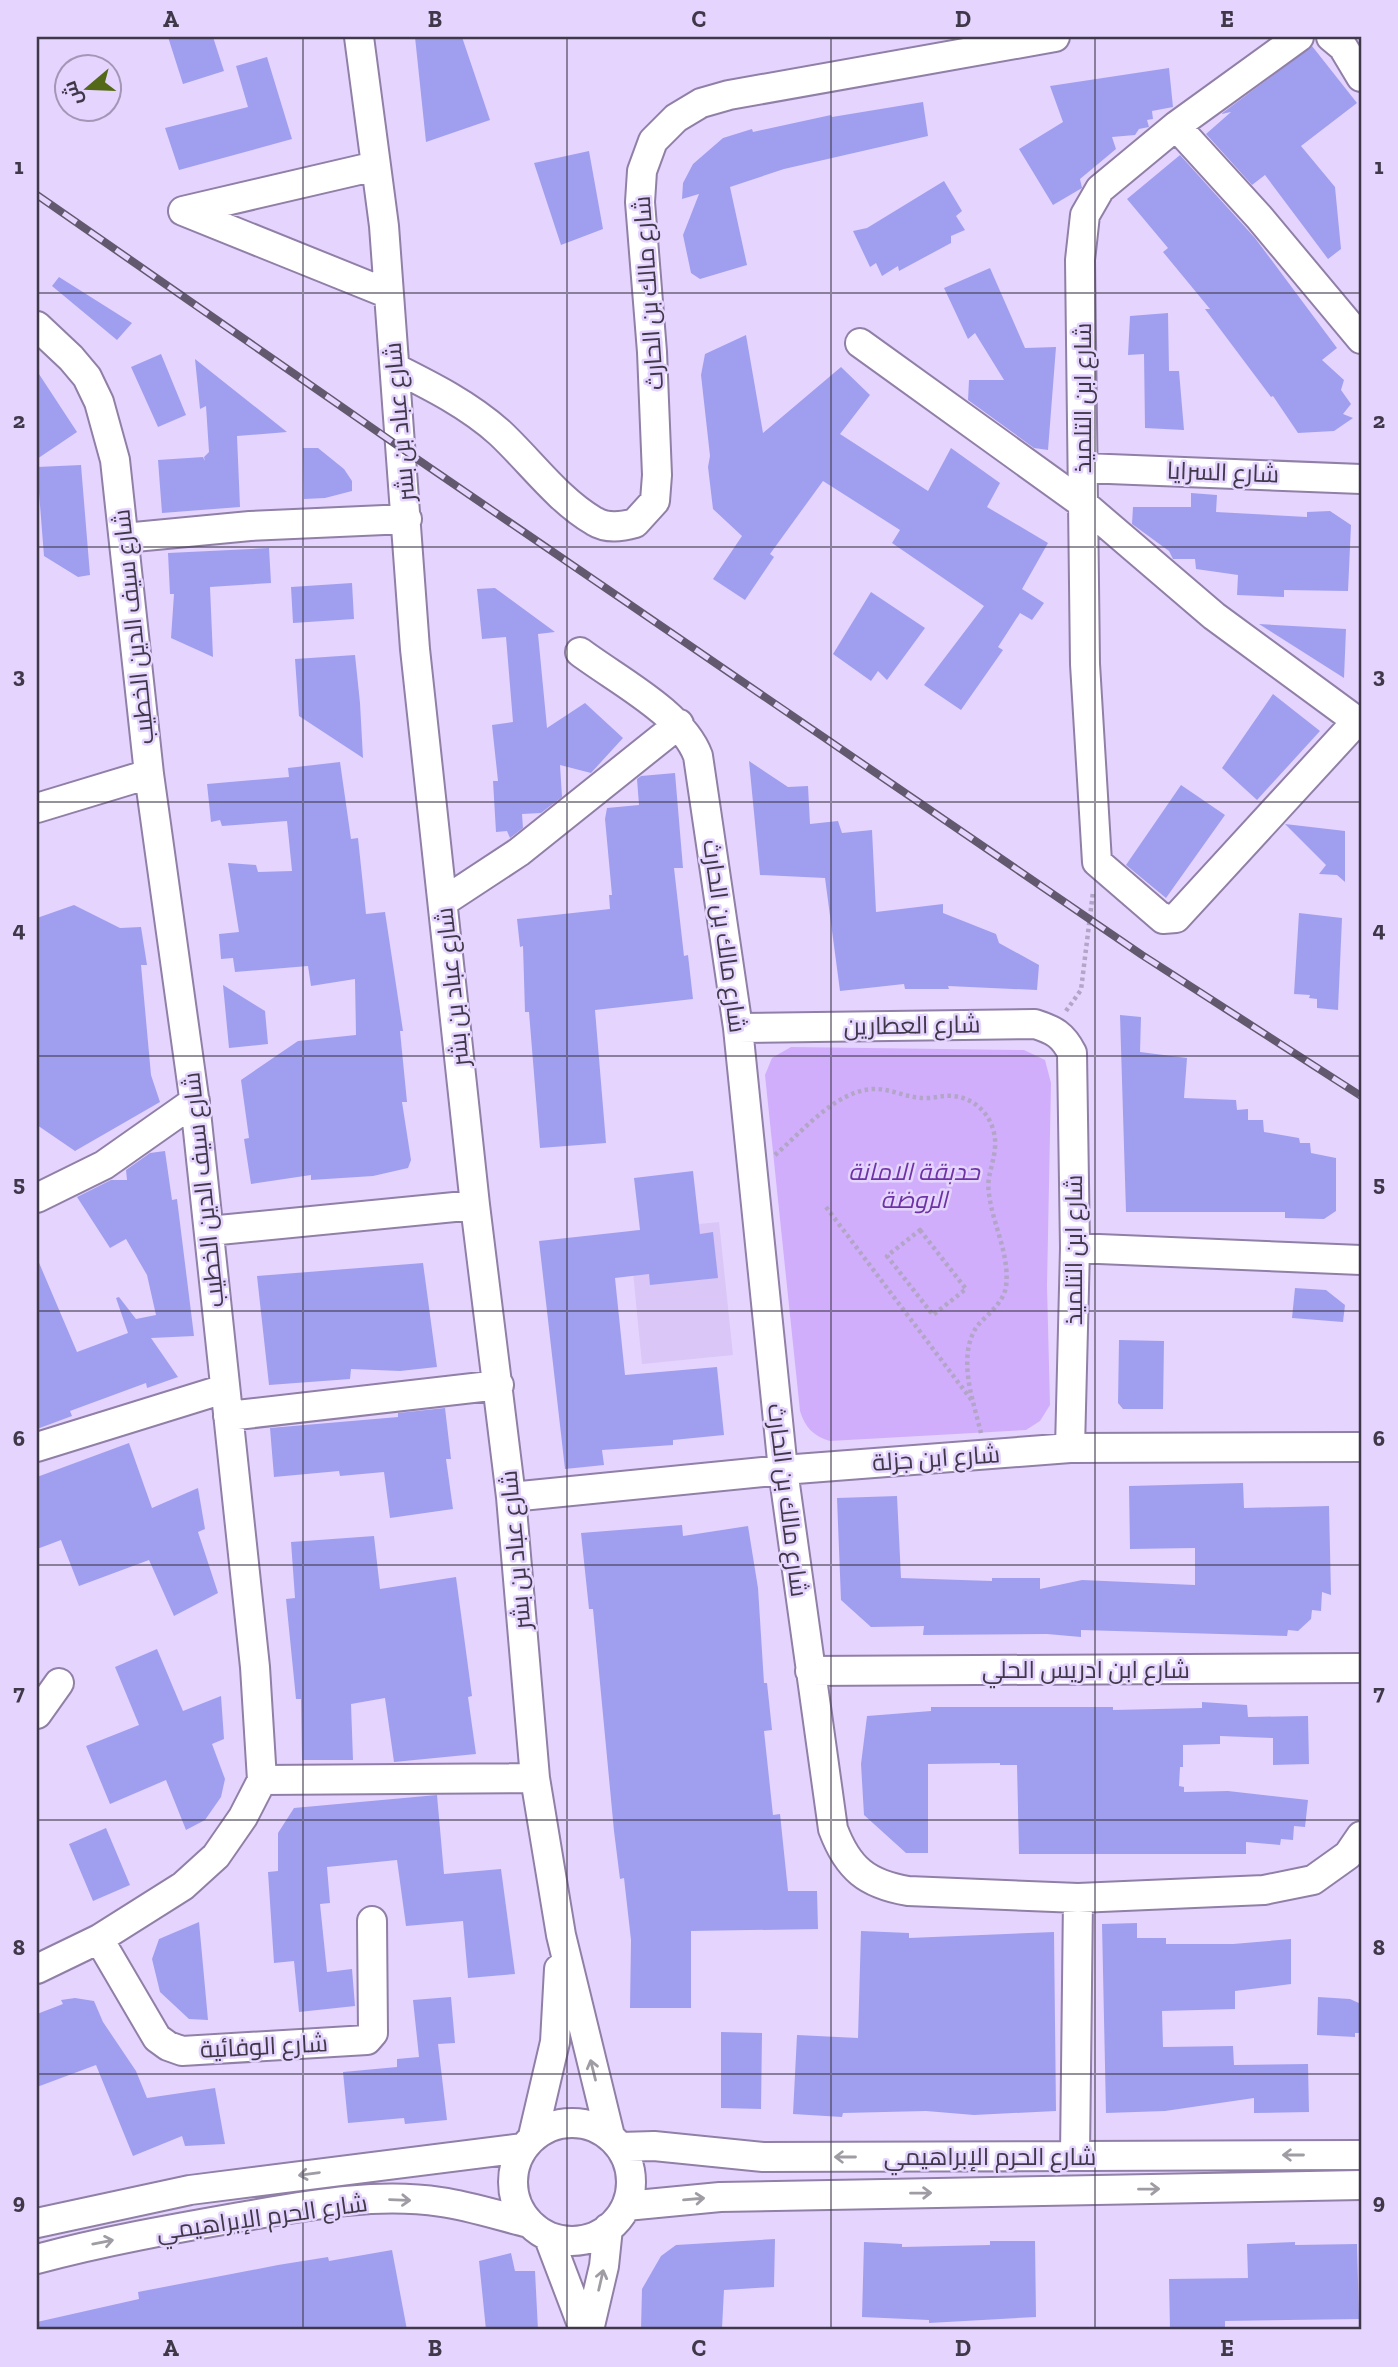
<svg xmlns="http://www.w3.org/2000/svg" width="1398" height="2367" font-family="'Zilla Slab',Cairo,serif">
	<rect width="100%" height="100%" fill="#e5d4fe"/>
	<!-- built -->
	<path fill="#dac6f7" d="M719,1222L733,1355L642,1364L629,1231Z"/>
	<!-- green -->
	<path fill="#d0aefc" d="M791,1047L1024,1050L1045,1060L1051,1083L1047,1286L1050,1405L1040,1421L1026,1430L830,1441C813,1436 805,1427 800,1411L765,1075L772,1058Z"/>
	<!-- building -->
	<path fill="#a09fef" d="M168,37H213L224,71L183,84Z
		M415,37H462L490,120L426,142Z
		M1312,46L1357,103L1301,146L1335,187L1341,249L1328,259L1265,175L1252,185L1206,134L1231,112L1221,114Z
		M267,57L292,139L179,170L165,128L248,107L236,66Z
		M1169,68L1173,107L1152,111L1153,119L1147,120L1149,127L1139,129L1135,135L1112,137L1116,149L1080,179L1082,188L1053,205L1019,149L1063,122L1050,86Z
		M923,102L928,136L784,169L730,187L747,265L700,279L691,273L683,235L699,194L682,199L683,183L693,164L723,138L752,129L753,132L831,115L832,117Z
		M589,151L603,229L561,245L534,163Z
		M1180,155L1255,238L1337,348L1322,360L1344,380L1341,390L1351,404L1343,414L1353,418L1334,431L1298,433L1273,396L1271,397L1205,309H1210L1163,252L1168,248L1127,199Z
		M944,181L962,211L956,216L965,230L951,236V243L899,271L898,266L882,276L876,263L870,267L853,231L867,228Z
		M990,268L1025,348L1056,347L1048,450L1034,448L968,400L969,380H1004L975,333L968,339L944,288Z
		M59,277L132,323L117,340L52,286Z
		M1168,313L1169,371H1179L1184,430L1145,428L1144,354L1128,355L1130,316Z
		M746,335L763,433L841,367L870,395L840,434L928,491L951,448L1000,483L987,507L1048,543L1022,589L1044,603L1032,620L1020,613L998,647L1003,650L961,710L924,685L984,606L892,543L900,530L823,481L770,554L774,557L745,600L713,579L742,536L713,509L708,467L710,456L701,375L705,354Z
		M161,354L186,415L158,427L131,367Z
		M195,359L287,432L237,436L240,507L162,513L158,460L203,457L205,461L204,457L209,452L206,406L200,409Z
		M37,371L77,432L37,459Z
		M303,448H318L344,469L352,481V491L325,498L304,499Z
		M81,465L90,575L78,577L44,556L37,467Z
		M1191,493L1217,495L1216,512L1307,517V512L1330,511L1351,525L1348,591L1284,590V597L1237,595L1238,575L1196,569L1195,559H1173L1169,551L1132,524L1133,507H1191Z
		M269,548L271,583L210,587L213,657L171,638L174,594H170L168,553Z
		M352,583L354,619L293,623L291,587Z
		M495,588L555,632L538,634L547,728L585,703L623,738L591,773L560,765L562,797L541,813L522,814L523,828L510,838L507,831L496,832L493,781H498L492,725L513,722L506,637L482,639L477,589Z
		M871,592L925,628L887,680L878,671L871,681L833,654Z
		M1259,624L1346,629L1344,678Z
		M355,655L360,703L363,758L299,716L295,659Z
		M1273,694L1320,731L1257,800L1222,768Z
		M749,761L788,787L808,786L810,824L838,821L842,833L872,830L876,912L943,904V913L996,934L999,943L1039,965L1037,990L948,986L949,989H905L904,984L840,991L825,878L760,875Z
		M340,762L351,839L358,838L366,914L385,912L403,1031H400L407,1102H402L411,1160L408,1168L373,1176L311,1180V1175L251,1184L244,1139L249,1138L241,1080L298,1041L356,1035L355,979L311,986L308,966L235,972L233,958L221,959L219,934L239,932L228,863L256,865L258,872L292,871L287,821L222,826L220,820L211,822L207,784L289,777L288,768Z
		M675,773L683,868H674L684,956L688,955L693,999L595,1010L606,1143L540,1148L529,1012H525L523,946L520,947L517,919L610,909L609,895H612L605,819L607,808L639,805L637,779L641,776Z
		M1181,785L1225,815L1166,898L1126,865Z
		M1285,824L1345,831V882L1337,875L1319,874L1326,865Z
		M74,905L120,928L141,927L147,965H141L151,1075L160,1102L75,1151L37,1125V918Z
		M1299,913L1342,918L1338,1010L1317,1008V999L1309,998L1310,995L1294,994Z
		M223,985L265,1011L268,1044L229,1048Z
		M1120,1015L1141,1017L1140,1052L1187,1058L1184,1098L1236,1100L1237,1110L1248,1109V1120H1263L1264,1132L1299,1138L1300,1143H1310L1311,1153L1336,1158V1211L1324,1219L1285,1218V1212H1126Z
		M165,1151L172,1200L177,1199L194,1336L151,1338L178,1377L147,1388L146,1383L70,1411L72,1416L37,1429V1258L77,1352L128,1333L116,1298L119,1297L136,1319L156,1315L147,1275L126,1239L110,1248L77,1197L111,1180H127L126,1170L150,1153Z
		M693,1171L700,1234L713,1232L718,1278L650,1285L649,1274L615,1278L625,1375L717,1367L724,1435L673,1440V1445L602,1450L604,1465L565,1469L539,1241L640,1230L634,1178Z
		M423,1263L437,1367L400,1371L351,1369L350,1379L269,1385L257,1276Z
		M1295,1288L1326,1290L1345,1305L1343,1322L1292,1318Z
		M1119,1340L1164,1341L1163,1409H1123L1118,1403Z
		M445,1408L451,1459H446L453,1509L390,1518L384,1472L340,1476L339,1471L274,1477L270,1428L398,1417V1413Z
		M129,1443L152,1508L198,1488L205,1529L198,1532L218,1593L174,1616L149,1560L79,1586L61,1540L37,1549V1477Z
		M1243,1483L1244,1508L1329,1506L1331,1595L1322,1592L1321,1611L1312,1610L1311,1619L1298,1631L1288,1630L1287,1636L1081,1630V1637L1047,1634L923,1635L924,1626L871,1627L841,1600L837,1498L897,1496L901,1578L992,1581V1578H1040V1589L1082,1580L1195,1585V1548L1130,1549L1129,1486Z
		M682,1525L683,1536L748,1526L758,1588L764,1683H767L772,1730L764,1731L773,1815L780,1814L788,1891H817L818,1929L691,1931V2008H630L631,1940L624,1878L620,1879L614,1831L593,1609H589L581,1533Z
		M374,1536L380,1589L456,1577L472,1696L468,1697L476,1754L394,1762L385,1698L351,1704L353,1760H302L301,1699H296L286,1599L295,1598L291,1542Z
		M157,1649L183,1711L221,1696L224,1739L212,1744L225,1779L221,1797L205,1820L186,1830L166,1780L110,1804L86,1746L139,1725L115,1667Z
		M1202,1702L1247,1705L1248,1717L1308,1716L1309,1764L1273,1765V1738L1220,1736V1744L1183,1745V1767H1180L1179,1786L1184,1787V1792L1228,1791L1308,1800L1305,1827L1294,1826L1293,1840L1281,1839L1280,1845L1246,1842V1854H1019L1017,1765H1000V1763L928,1764V1853H906L864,1815L861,1764L867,1716L931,1711V1707H1113V1710L1202,1708Z
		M437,1795L444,1874L501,1869L515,1974L468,1978L463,1921L406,1926L397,1860L327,1867L330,1903L320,1904L327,1972L352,1969L355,2006L299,2012L294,1961L274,1963L268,1872L278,1871V1833L294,1808Z
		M106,1828L130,1885L93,1901L69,1844Z
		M199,1922L208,2020L189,2019L160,1992L152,1959L159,1939Z
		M1137,1923V1938H1166V1944H1233L1291,1939V1984L1235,1991V2009L1162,2011L1163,2047L1233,2046L1234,2065L1308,2064L1309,2112L1254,2113V2098L1165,2111L1106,2113L1102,1924Z
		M861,1931L909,1933V1938L1054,1932L1056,2111L974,2115L926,2111L843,2113L842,2117L793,2114L797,2035L858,2038Z
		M451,1997L455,2043L438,2044L447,2120L405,2124L404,2118L348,2123L343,2072L397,2067V2059L419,2057L413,2000Z
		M1318,1997L1350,1999L1361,2004V2033H1355V2037L1317,2035Z
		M75,1998L94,2001L103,2022L136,2071L147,2098L215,2088L225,2144L185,2146L182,2136L133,2156L96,2065L37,2087V2014L63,2004L61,2000Z
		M721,2032L762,2033L761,2109L721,2108Z
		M775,2239L774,2287L724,2290L722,2328L641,2329L642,2289L661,2256L676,2245Z
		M990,2241H1035L1036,2317L929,2323V2320L862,2317L864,2242L902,2244V2247L990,2245Z
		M1295,2242V2245L1357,2244L1359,2319L1225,2321V2330H1170L1169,2279L1248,2278L1247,2244Z
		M392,2250L407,2330H37V2322L139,2299L138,2292L278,2265L328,2257L329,2261Z
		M511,2253L515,2271H535L538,2330H486L479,2261Z"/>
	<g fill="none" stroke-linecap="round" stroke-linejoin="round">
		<defs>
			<path id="minor" d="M359,37L384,226L415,649L475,1205L511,1497L535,1778L561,1935L610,2136
				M1299,37L1176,126L1100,189L1085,215L1080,260L1085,664L1097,862L1163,919L1176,918L1357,721
				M1331,37L1343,47L1361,77
				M1176,126L1259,217L1361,339
				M376,166L183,211L389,294
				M37,326L71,358L87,377L99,402L115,460L149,774L196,1112L255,1667L262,1780L243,1817L216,1856L183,1886L99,1939L37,1969
				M860,343L1082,503L1214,616L1361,724
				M395,368C431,386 469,405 500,433C530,461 558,500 594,521C607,529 621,527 635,523L655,501L657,475L652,352L640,202L642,171L653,141L676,118L701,103L729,95L1055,37
				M1084,468L1361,479
				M124,538L250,526L407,519
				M580,652C617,680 682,713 698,756L738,1028L783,1470L833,1829C848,1869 867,1884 908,1891L1078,1898L1264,1890L1313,1880L1348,1855L1361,1836
				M37,808L149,774
				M443,902L519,852L679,724
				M738,1028L1035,1024C1054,1030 1063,1035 1072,1053L1075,1248L1070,1448
				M37,1198L104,1165L195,1101
				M209,1231L475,1205
				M1075,1248L1361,1260
				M228,1416L499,1385
				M37,1447L224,1389
				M511,1497L783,1470L1070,1448L1361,1447
				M810,1671L1361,1668
				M37,1714L59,1683
				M262,1780L535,1778
				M99,1939L157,2038L168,2046L182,2051L367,2040L373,2033L372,1921
				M513 2182a59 59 0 1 1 118 0a59 59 0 1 1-118 0Z
				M533,2136L555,2042L559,1969
				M620,2147L654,2146L763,2157L1361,2155
				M1075,2156L1078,1898
				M626,2206L720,2197L1361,2185
				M37,2223L190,2190L523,2148
				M549,2238L584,2330
				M37,2259C104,2241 172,2229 240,2217C305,2206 374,2192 441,2202C470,2206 500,2216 529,2223
				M589,2330L604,2266L608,2228"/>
		</defs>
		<!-- minor casing -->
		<use href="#minor" stroke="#907fa6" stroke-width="32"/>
		<!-- path -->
		<path stroke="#b3a5c7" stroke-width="4.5" stroke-dasharray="3.5 3.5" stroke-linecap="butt" d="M1066,1011L1081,990L1093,892
			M775,1155C802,1132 837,1089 875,1089C893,1089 909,1099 927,1098C936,1098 944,1095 953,1096C979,1098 997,1122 995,1147C994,1164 986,1177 989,1194C993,1226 1010,1254 1006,1287C1003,1303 988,1314 978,1325C962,1346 967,1379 973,1402
			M826,1207L973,1402L981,1433
			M920,1230L966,1289L933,1315L887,1256Z"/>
		<!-- minor -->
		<use href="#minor" stroke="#fff" stroke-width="28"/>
		<defs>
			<path id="rail" d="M37,195L401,448L1142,955L1361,1096"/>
		</defs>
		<!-- rail casing -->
		<use href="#rail" stroke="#62596f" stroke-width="8"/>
		<!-- rail -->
		<use href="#rail" stroke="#e5d4fe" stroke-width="5" stroke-dasharray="16" stroke-linecap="butt"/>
	</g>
	<!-- one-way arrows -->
	<defs><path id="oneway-shaft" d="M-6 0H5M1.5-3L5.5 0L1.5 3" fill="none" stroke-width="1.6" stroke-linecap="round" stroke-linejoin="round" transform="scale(1.75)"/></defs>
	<g stroke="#9f9ca4">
		<use href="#oneway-shaft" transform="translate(593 2070) rotate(-104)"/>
		<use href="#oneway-shaft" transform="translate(1293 2155) rotate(180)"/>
		<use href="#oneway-shaft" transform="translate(845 2157) rotate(180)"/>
		<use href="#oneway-shaft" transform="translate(309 2174) rotate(172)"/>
		<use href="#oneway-shaft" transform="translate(1149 2189) rotate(-1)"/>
		<use href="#oneway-shaft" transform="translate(921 2193) rotate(-1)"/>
		<use href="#oneway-shaft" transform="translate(694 2199) rotate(-5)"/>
		<use href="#oneway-shaft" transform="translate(400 2200) rotate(2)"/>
		<use href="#oneway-shaft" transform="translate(103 2242) rotate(-11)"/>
		<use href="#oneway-shaft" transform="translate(601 2280) rotate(-77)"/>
	</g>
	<!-- grid -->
	<path fill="none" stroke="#3f3849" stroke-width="2" stroke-opacity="0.55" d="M303,37V2330M567,37V2330M831,37V2330M1095,37V2330M37,293H1361M37,547H1361M37,802H1361M37,1056H1361M37,1311H1361M37,1565H1361M37,1820H1361M37,2074H1361"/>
	<g text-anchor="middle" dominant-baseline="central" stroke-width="5" stroke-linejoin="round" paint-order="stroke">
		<!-- street labels -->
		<g font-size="24" fill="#3f3849" stroke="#e5d4fe">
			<text transform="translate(648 293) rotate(-94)">شارع مالك بن الحارث</text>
			<text transform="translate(1082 398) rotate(-90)">شارع ابن التلميذ</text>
			<text transform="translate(399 422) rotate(-95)">شارع عباد بن بشر</text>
			<text transform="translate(1223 472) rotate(2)">شارع السرايا</text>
			<text transform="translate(133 627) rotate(-96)">شارع سيف الدين الخطيب</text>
			<text transform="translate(725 936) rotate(82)">شارع مالك بن الحارث</text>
			<text transform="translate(452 987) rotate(-96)">شارع عباد بن بشر</text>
			<text transform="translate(912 1025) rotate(-1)">شارع العطارين</text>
			<text transform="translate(203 1190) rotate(-96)">شارع سيف الدين الخطيب</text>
			<text transform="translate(1073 1250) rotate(-90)">شارع ابن التلميذ</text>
			<text transform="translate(936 1458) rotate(-4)">شارع ابن جزلة</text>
			<text transform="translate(788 1500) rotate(83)">شارع مالك بن الحارث</text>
			<text transform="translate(515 1550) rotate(-95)">شارع عباد بن بشر</text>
			<text x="1086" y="1669">شارع ابن ادريس الحلي</text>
			<text transform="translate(264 2046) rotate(-3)">شارع الوفائية</text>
			<text x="990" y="2156">شارع الحرم الإبراهيمي</text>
			<text transform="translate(262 2217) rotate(-8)">شارع الحرم الإبراهيمي</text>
		</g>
		<!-- park labels -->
		<g font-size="24" font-style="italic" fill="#6d33a4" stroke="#e5d4fe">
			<text x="914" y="1171">حدبقة الامانة<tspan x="914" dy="28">الروضة</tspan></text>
		</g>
	</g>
	<!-- border -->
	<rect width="1398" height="2367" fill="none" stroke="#e5d4fe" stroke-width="77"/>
	<!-- north arrow -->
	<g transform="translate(88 88) rotate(251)"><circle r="33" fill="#e5d4fe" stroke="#a396b6" stroke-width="2"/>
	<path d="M0-5L12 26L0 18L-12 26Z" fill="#536917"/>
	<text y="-10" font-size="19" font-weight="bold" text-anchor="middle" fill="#3f3849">ش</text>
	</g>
	<rect x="38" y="38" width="1322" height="2290" fill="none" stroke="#3f3849" stroke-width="2.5"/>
	<g font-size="23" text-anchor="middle" font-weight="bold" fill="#3f3849">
		<text x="171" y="27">A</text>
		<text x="435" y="27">B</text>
		<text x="699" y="27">C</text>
		<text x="963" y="27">D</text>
		<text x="1227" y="27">E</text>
		<text x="19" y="174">1</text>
		<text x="1379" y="174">1</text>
		<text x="19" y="428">2</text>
		<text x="1379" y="428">2</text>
		<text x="19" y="683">3</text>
		<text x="1379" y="683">3</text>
		<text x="19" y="937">4</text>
		<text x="1379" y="937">4</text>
		<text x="19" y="1191">5</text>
		<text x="1379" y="1191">5</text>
		<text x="19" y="1446">6</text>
		<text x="1379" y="1446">6</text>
		<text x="19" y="1700">7</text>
		<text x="1379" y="1700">7</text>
		<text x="19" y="1955">8</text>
		<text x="1379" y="1955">8</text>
		<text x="19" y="2209">9</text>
		<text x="1379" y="2209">9</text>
		<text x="171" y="2356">A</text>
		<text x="435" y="2356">B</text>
		<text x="699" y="2356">C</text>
		<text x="963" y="2356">D</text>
		<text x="1227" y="2356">E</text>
	</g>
</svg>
